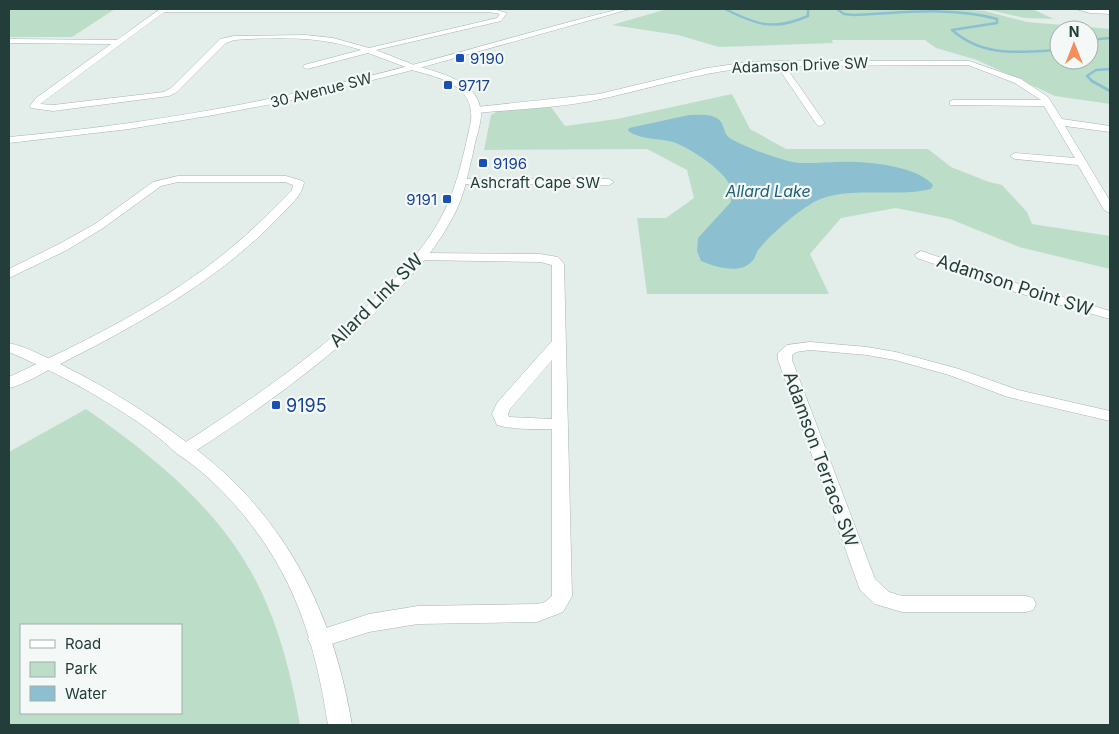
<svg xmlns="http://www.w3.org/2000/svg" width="1119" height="734" font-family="Inter,sans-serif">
	<rect width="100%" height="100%" fill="#e3edea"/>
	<!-- green -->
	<path fill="#bcdec9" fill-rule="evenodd" d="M9,9H115L72,37H9Z
		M667,9H954L985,11L1027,22L1110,29V104L1055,96L977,60L936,48L925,40H832L833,43L719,47L678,35L612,25ZM1059,30H1089V60H1059Z
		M985,9H1032L1054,19L1025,18Z
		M732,94L750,129L786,149H928L951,167L989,182L1002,185L1027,212L1032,224L1110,236V269L1019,247L950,219L896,208L841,218L810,254L829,294H647L637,218H666L694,198L687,170L647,149L484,150L491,115L498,111L551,107L565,126L617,119Z
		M86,409C149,453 212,503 250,570C277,617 291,672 300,725H9V452ZM181,625V713H21V625Z"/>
	<!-- water -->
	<path fill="#8cc0d1" d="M689,115C699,115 715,113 721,122C725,128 724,135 731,139C746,147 772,157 788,161C804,165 822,162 838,162C863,161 916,165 933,185L931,189C898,198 845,185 814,202C798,211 770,235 759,249C756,252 756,256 754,259C742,276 716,267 701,261L697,251L698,238L731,202C731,197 732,191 730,186C725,171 689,147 673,142C658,138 642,140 628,131L629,128Z"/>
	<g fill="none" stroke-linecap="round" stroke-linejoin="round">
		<!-- stream-far1 -->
		<path stroke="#8cc0d1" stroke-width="2.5" d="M725,9C757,25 774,31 808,16V9
			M837,9L844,14L854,15C900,13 952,6 997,19V23L952,30C984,58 1020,52 1059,50
			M1089,40L1110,38
			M1093,82L1087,76L1096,70L1110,69"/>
		<!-- stream -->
		<path stroke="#8cc0d1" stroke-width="3" d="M1092,81L1110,91"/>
		<defs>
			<path id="minor" d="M160,9H493L507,13L501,21L376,50L414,65V69H411L368,53L307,69L303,67L304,65L361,50C321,36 276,37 234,40L226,43L177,92L169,96L53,111L31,108L30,106L36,98L111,44L9,43V39L117,40ZM164,12H489L500,14L497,18L369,48L333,38L305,35L234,36L220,39L171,88L164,92L53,105L40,104Z
				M1076,9L1110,10V14L1090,13Z
				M779,61H969L1021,79L1048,97L1062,119L1110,126V132L1065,126L1110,201V213L1104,210L1078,165L1015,159L1010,156L1015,153L1075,158L1044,106L950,105V101L953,100H1041L1015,83L968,65L785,66L825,123L820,126L817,125L777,66C716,67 660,86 601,99C561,108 517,109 476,113L472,110L476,107L599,94L707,68L749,62Z
				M178,176H286L303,181L304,183C301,197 289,206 280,216C219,280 139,324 60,364C44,372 26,384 9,388V377C86,341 165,303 231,248C253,230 272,210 292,190L293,185L285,182H178L161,186L103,228L67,250L9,278V269L59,244L95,224L153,182Z
				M461,179H609L614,182L609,185L457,184L456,182L457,180Z
				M921,251L1025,286L1110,311V319L1015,292L917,258L915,255Z
				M420,253L540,254L558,257L564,264L572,596L563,612L537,622L418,624L369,632L319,648L311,645L308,639L311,633L369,614L418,606L537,604L545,602L552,596V429C533,429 515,430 497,425L492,414L497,403L552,341V265L540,262L416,260L414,257L416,254ZM552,360V419L509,417L508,414L510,409Z
				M810,342L867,347L896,352L959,369L1018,390L1110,411V421L1008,397L949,375L895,360L867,355L810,350L796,352L792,355V360L875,579L889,592L902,596H1026L1033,598L1036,604L1033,610L1026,612H902L875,604L860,590L778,360V353L787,345Z"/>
			<path id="tertiary" d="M408,65H414C439,73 482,81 481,116C480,128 475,140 473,153C468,173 465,192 456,211C440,244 416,272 390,298C333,357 266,405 197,450C287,519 334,615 352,725H328C320,673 308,621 283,574C261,531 219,481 179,455C173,451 166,443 159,438C146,427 131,417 116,408C82,386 46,368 9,352V343C27,347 45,357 62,365C106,387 147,412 186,442C255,397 323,351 381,292C406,268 429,242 444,212C457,187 465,149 471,121C475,83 436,77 408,69Z"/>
			<path id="secondary" d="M620,9H630L405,72L288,101L208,116L129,129L9,143V137C116,127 222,111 327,86C425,64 522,33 620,9Z"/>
		</defs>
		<!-- minor casing -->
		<use href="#minor" stroke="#a6b5b2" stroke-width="1"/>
		<!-- tertiary casing -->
		<use href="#tertiary" stroke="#a6b5b2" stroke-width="1"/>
		<!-- secondary casing -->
		<use href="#secondary" stroke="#a1b9b3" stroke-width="1"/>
		<!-- minor -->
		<use href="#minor" fill="#fff" fill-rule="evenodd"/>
		<!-- tertiary -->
		<use href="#tertiary" fill="#fff" fill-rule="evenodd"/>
		<!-- secondary -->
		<use href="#secondary" fill="#fff" fill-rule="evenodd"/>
	</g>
	<!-- markers -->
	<g fill="#1a4fb4" stroke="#f4f9f7" stroke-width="2">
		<rect x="455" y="53" width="10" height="10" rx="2.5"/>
		<rect x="443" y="80" width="10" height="10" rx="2.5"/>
		<rect x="478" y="158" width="10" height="10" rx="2.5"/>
		<rect x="442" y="194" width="10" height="10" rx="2.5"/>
		<rect x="271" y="400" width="10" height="10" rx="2.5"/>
	</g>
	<g text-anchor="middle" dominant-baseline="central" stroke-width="4.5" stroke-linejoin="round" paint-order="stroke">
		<!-- far-transit labels -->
		<g font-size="15" fill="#164399" stroke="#f4f9f7" text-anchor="start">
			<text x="470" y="58">9190</text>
			<text x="458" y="85">9717</text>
			<text x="493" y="163">9196</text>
			<text x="437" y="199" text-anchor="end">9191</text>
		</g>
		<!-- far-street labels -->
		<g font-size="15" fill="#233e3a" stroke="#f4f9f7">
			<text transform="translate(800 65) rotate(-2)">Adamson Drive SW</text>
			<text transform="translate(321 90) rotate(-14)">30 Avenue SW</text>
			<text x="535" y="182">Ashcraft Cape SW</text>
		</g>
		<!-- far-water labels -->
		<g font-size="16" font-style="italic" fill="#1d617a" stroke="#f4f9f7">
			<text x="768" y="191">Allard Lake</text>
		</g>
		<!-- street labels -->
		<g font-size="18" fill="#233e3a" stroke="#f4f9f7">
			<text transform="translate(1015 285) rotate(18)">Adamson Point SW</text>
			<text transform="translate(376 300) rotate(-45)">Allard Link SW</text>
			<text transform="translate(821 459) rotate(70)">Adamson Terrace SW</text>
		</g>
		<!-- transit labels -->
		<g font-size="18" fill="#164399" stroke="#f4f9f7" text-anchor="start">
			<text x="286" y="405">9195</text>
		</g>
	</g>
	<!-- border -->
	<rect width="1119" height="734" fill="none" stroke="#233e3a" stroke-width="20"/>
	<!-- legend -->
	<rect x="20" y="624" width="162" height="90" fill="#f4f9f7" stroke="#a0aeab"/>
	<rect x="30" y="640" width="25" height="8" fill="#ffffff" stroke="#a0aeab"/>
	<text x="65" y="649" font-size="15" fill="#233e3a">Road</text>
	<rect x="30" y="662" width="25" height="15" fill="#bcdec9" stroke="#a0aeab"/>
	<text x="65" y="674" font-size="15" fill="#233e3a">Park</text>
	<rect x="30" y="686" width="25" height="15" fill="#8cc0d1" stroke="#a0aeab"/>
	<text x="65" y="699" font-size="15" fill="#233e3a">Water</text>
	<!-- north arrow -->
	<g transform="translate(1074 45)"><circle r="24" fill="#f4f9f7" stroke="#a0aeab"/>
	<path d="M0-4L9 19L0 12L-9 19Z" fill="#f1905d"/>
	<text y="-8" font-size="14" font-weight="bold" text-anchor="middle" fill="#233e3a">N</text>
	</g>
</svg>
